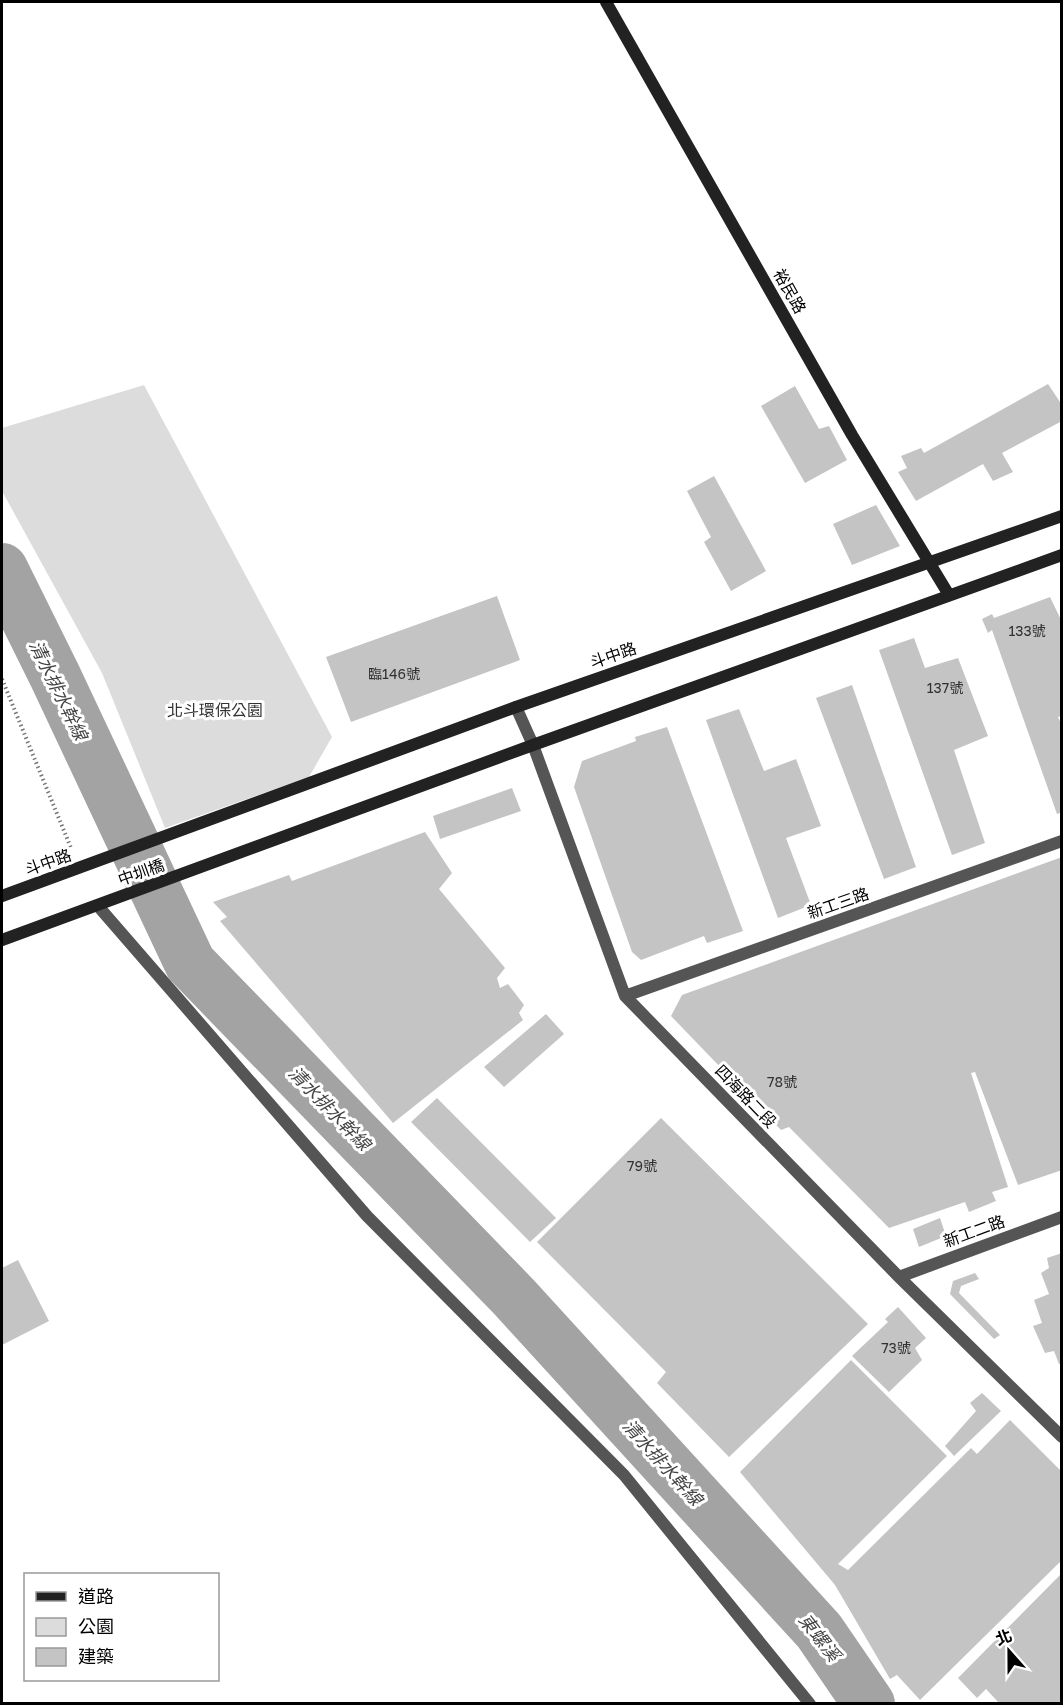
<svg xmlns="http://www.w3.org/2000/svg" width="1063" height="1705" font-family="'Golos Text','Noto Sans TC',sans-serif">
	<rect width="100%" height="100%" fill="#fff"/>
	<!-- green -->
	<path fill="#dcdcdc" d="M144,385L332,737L309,777L165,828L102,673L2,491V428Z"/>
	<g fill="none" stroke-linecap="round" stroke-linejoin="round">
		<!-- river -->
		<path stroke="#a3a3a3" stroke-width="52" d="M2,569L55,676L190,963L514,1297L819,1631L869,1704"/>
	</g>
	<!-- building -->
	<path fill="#c4c4c4" d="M1048,384L1062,405V421L1002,453L1013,472L993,481L983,464L916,501L898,472L907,468L901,456L921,448L924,453Z
		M795,386L819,429L829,426L847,460L805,483L761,406Z
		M714,476L766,571L731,591L704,542L711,537L687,491Z
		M876,505L900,546L852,565L833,524Z
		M497,596L520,660L351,722L326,657Z
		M1050,597L1062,622V716L1058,717L1062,726V812L1057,814L992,630L988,633L982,619L992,614L994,618Z
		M914,638L925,668L958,658L988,736L954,750L985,843L952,855L879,650Z
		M852,685L916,867L884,879L816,698Z
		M739,709L764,771L796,759L821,826L786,838L811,905L778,918L706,720Z
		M667,727L743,931L707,943L704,936L641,960L632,952L574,787L582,761L636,741L635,737Z
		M512,788L521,811L440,839L433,816Z
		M425,832L452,873L439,889L505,968L497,978L500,988L508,984L524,1005L519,1013L523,1020L393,1123L220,921L227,917L213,902L289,875L292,881Z
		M1062,857V1170L1018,1185L975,1072L971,1073L1008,1187L992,1192L996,1201L969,1212L965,1202L889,1228L789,1127L781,1130L671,1016L682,995Z
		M546,1014L564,1034L504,1087L484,1067Z
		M437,1098L556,1218L530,1242L411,1122Z
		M661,1118L868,1324L729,1457L657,1383L666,1372L537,1242Z
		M940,1218L946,1236L919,1247L913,1229Z
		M1062,1253V1364H1059L1054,1351L1045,1353L1033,1326L1042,1323L1034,1300L1049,1294L1041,1273L1049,1268L1047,1258Z
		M18,1260L49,1321L2,1345V1268Z
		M975,1273L979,1279L961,1286L959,1293L1000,1335L994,1339L950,1294L953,1281Z
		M898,1307L926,1338L915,1348L922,1360L889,1392L852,1356L888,1322L885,1319Z
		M851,1360L947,1456L838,1564L848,1570L971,1448L977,1454L1010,1420L1062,1472V1560L920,1700L897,1675L890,1679L835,1585L740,1472Z
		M982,1393L1001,1411L954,1456L945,1446L976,1411L970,1403Z
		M1060,1575L1062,1704H1000L986,1689L977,1698L958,1678Z"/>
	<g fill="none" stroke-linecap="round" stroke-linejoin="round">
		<!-- path -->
		<path stroke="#777" stroke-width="4" stroke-dasharray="1.5 3" stroke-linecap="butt" d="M2,679L71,848"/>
		<!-- lane -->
		<path stroke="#555" stroke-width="12" d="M98,906L367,1216L624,1475L810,1704"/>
		<!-- street -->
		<path stroke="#555" stroke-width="12" d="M516,707L533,745L625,996L899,1277L1062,1437
			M625,996L1062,841
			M899,1277L1062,1217"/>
		<!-- secondary -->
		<path stroke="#222" stroke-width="12" d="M606,2L852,435L949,595
			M2,896L516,707L1062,516
			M2,940L533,745L1062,555"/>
	</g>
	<g text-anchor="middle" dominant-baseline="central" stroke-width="6" stroke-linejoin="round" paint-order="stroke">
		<!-- number labels -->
		<g font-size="14" fill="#313131">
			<text x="1027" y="630">133號</text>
			<text x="394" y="673">臨146號</text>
			<text x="945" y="687">137號</text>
			<text x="782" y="1081">78號</text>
			<text x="642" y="1165">79號</text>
			<text x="896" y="1347">73號</text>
		</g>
		<!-- street labels -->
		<g font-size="16" fill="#000" stroke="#fff">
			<text transform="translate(790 291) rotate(61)">裕民路</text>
			<text transform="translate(613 655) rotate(-19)">斗中路</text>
			<text transform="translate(48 862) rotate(-20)">斗中路</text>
			<text transform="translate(141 872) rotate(-20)">中圳橋</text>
			<text transform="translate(838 903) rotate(-19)">新工三路</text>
			<text transform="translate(746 1096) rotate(46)">四海路二段</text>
			<text transform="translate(974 1231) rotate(-20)">新工二路</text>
		</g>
		<!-- park labels -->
		<g font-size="16" fill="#333" stroke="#fff">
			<text x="215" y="710">北斗環保公園</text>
		</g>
		<!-- water labels -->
		<g font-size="18" font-style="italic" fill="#444" stroke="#fff">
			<text transform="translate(59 690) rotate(64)">清水排水幹線</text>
			<text transform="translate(330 1108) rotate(46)">清水排水幹線</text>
			<text transform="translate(663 1462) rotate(48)">清水排水幹線</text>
			<text transform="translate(820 1637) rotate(52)">東螺溪</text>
		</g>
	</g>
	<!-- border -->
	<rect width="1063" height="1705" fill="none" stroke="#000000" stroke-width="6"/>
	<!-- legend -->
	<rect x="24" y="1573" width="195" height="108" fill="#ffffff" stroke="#999999" stroke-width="1.5"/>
	<rect x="36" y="1592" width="30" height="9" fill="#222222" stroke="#999999" stroke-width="1.5"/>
	<text x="78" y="1603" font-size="18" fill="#000000">道路</text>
	<rect x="36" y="1618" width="30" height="18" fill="#dcdcdc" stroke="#999999" stroke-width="1.5"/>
	<text x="78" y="1633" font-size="18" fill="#000000">公園</text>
	<rect x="36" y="1648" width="30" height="18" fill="#c4c4c4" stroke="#999999" stroke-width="1.5"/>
	<text x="78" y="1663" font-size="18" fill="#000000">建築</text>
	<!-- north arrow -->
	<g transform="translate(1009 1651) rotate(339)" stroke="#ffffff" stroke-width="4.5" paint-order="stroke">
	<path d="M0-4.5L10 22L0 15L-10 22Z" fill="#000000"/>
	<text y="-9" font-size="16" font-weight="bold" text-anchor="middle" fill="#000000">北</text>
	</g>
</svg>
